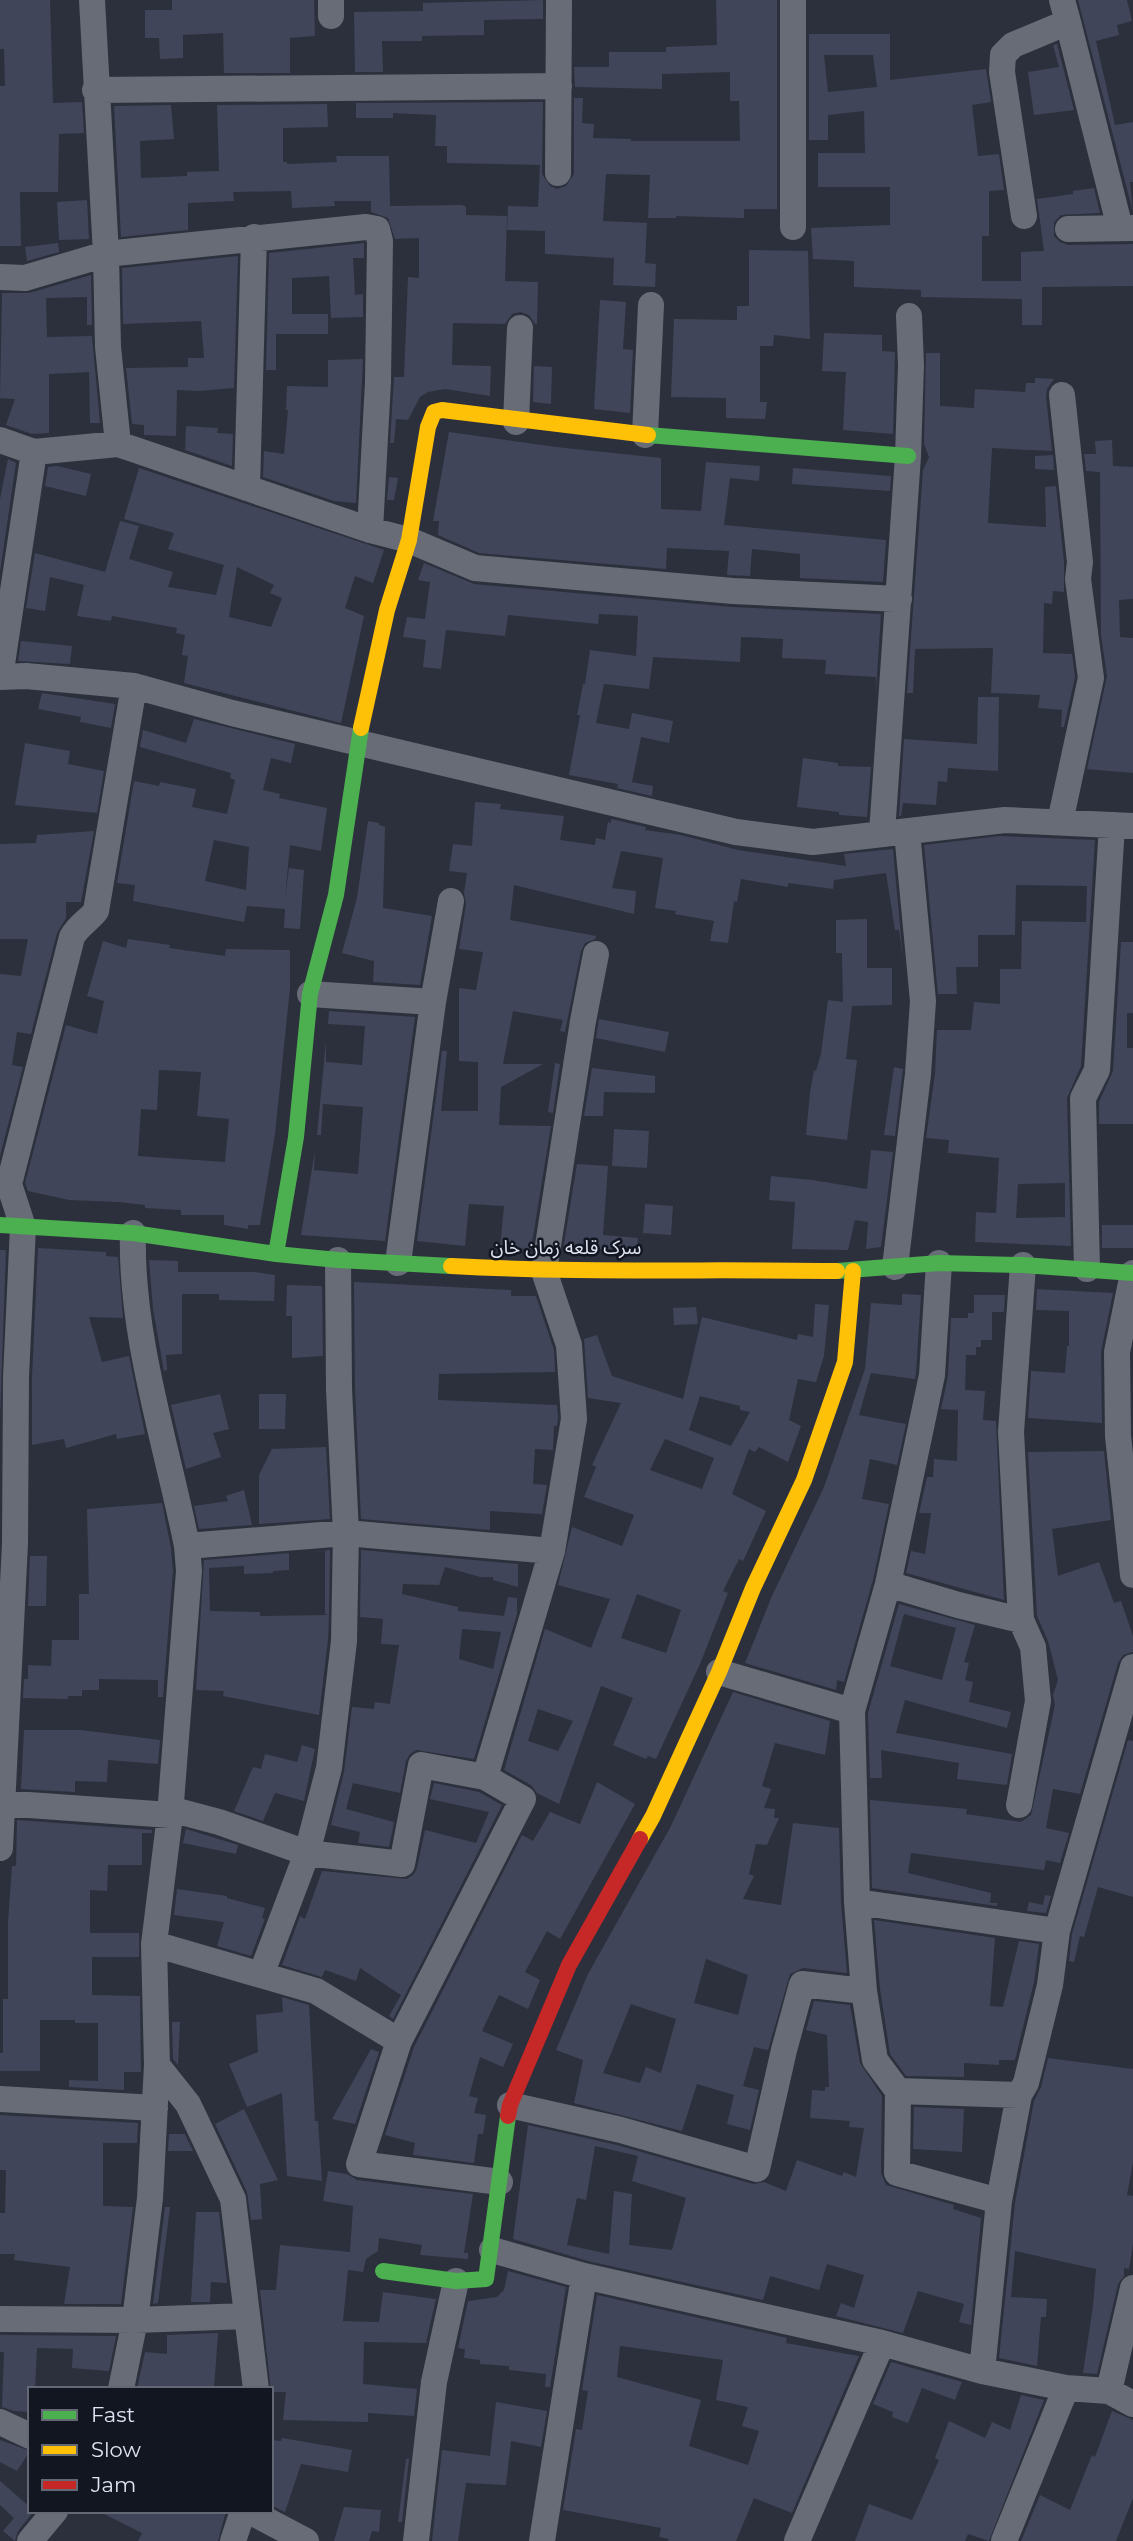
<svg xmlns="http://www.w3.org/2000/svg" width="1133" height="2541" font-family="Montserrat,'Noto Sans Arabic',sans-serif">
	<rect width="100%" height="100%" fill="#2c303c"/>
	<!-- building -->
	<path fill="#404559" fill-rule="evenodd" d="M0,0H50L53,103L82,102L84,133L59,134L58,192H20L21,246H0V86H5L4,49H0Z
		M172,0H314L315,36L290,38V73H224L223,33L183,35V58L160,59L159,38H145V10H172Z
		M543,0V19L484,20V35L422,36V41H382L383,72H355L354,12L423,11V3Z
		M716,0H777V209H744V218L676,216V218H648L650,175L606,174L603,221L647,223L645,263L656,264L655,287L613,285L614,258L545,254V231L507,230L508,206L538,207L540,165L447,163V146H435L436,115L393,113V118H356V103L543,102L542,174L550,186L557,189L566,186L574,174V98H583L582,123L594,124L593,138L631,139V141H740L739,101H730V72L662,74V89L575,87L574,67H609V52H666V47L717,45Z
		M1078,0H1127L1132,21L1117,25L1119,35L1096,41L1115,125L1133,122V182H1130L1133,212Z
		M809,34H890V80L986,69L991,102L972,105L978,156L999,154L1004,190L989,191V236H982V281H1021V252L1044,251L1037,199L1073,194V191L1094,188L1100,213L1061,215L1054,222V236L1060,242L1068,245L1133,244V286L1042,287V325H1022V299L921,297V290L854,287V261L813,259L811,228L890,225V187H818V153H865L864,111L828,115V140H809ZM824,55H873L877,87L828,92Z
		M1057,44L1074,110L1034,115L1028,72L1059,67L1053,45Z
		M327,104L328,127L283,128V162H287V164L337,162L336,156H389L390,206L462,205L466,207V215L507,216L505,281L538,282L537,324H535L529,315L520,312L512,314L505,324L453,323L452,365L491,366L490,396L445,389L428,392L420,397L408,420L396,419L394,443H390L394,377H404L408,277L419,278V238L395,239L388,218L371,212V201H334L335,206L292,208L291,191L233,192L234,201L188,203V230L121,237L114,106L171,105L174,139L140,141L141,178L187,176V172L219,171L217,105Z
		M87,200L89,239L59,240L57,202Z
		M58,243L59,252L27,261L25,247Z
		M364,243V258H353L355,295L363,294V317L331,318L329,276L292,278V314H328V334H276V370H266L269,253Z
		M749,250L808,251L810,339L774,335L773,346H760V402H767L765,419L726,418V398L671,397L674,319L737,320V306H749Z
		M238,256L234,388L200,391L177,390L176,436L144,435V425L132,424L126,368L188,367V358H204L201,321L123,324L122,268Z
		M91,275L92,325H87V297L46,298L47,337L92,336L100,423H90L89,372L49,374V433L32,434L6,425L15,399L0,398L2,293H29Z
		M600,300L626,302L623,349L633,350L630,413L594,409Z
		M824,333L882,335V351L895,352L893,434L843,430L846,372L822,371Z
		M926,353H940V406L974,408L975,389L1025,392L1026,383H1035V378L1054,379L1047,389L1046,397L1052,451L992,448L988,523L1046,527L1045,487L1056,486L1064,562V592L1053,591L1052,604L1044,603L1043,653L1072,654L1075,677L1064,727H1061L1062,710L1038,708L1040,695L991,693L993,648L915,649L913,693H907L923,470L929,457L924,444Z
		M363,359L356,503L334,501L263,477L264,451L284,454L288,410H286L287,386L328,387V360Z
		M534,366L552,367L551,404L533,402Z
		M186,426L218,428L217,433L233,434L232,466L185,450Z
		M449,432L556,447L661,458V509L701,511L706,462L760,466L759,481L730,478L724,525L886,540L883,582L800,578V554L752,549L750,576L727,575L729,551L667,548L666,569L479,553L438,535L439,521H433Z
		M1112,440L1113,466L1133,467V599L1119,600L1120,637L1133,638V773L1087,769L1107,676L1101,635L1100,472L1086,471L1084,454H1096L1095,441Z
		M1053,455L1054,470L1035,469V456Z
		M8,459L16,463L0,572V499Z
		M57,466L91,474L86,496L45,486L48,467Z
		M139,468L384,550L373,583L355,576L345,608L364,616L341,723L184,683L188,656L182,655L185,635L176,633L177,628L112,616L111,621L77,616L84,585L50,577L45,611L26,608L35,553L105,572L120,521L139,526L129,559L173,572L168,587L216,595L224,565L168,549L174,533L124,519ZM237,567L274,585L270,593L282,598L271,627L229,617Z
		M793,468L891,476L890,491L792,484Z
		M389,477L398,478L394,500H387Z
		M424,563L474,584L732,607L881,614L876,691V677L825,674L826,660L782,658L783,639L741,637L740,662L653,657L649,689L604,684L596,723L629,729L632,713L673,721L669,743L641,737L632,782L653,786L652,796L617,788L618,784L569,775L580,715H577L583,684H585L590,650L636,656L638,616L599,614L598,624L508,615L505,636L446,630L441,669L423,667L426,640L403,637L407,617L425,619L430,582L418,580Z
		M21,641L72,646L70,664L18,661Z
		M42,693L115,704L111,728L80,722L81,717L38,709Z
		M978,697H999L998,771L948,768L947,782L938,781L936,805L903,803L901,816H899L904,739L977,744Z
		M194,719L295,744L291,763L271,758L263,790L280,794L279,798L327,808L321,851L290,845L285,898L289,868L304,870L300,929L284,928L285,909L247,906L244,922L133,901L135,885L117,883L134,781L159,786L160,782L196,789L192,807L227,814L235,780L230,778L231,773L140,747L143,730L186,743ZM214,840L249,847L246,890L205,881Z
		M25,743L70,751L68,764L104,771L97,813L15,805Z
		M803,758L838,763V766L871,767L867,817L839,815V812L797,807Z
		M475,802L501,804L500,809L564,816L560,840L595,845L596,838L605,840L608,822L611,823V819L646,827L645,830L681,835L738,850L846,866L844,854L893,849L903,959L899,930H895L886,873L834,880L833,889L788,883V887L741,879L737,902L734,901L728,943L710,941L714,921L675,914L676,911L655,908L663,858L621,851L612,888L636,891L634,914L514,885L510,920L596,936L595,939L585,943L581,951L565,1032L560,1031L563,1020L513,1011L503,1064H543L501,1087L499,1125L551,1126L531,1249L500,1248L504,1206L469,1204L465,1246L417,1241L442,1051H447L441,1111H478V1062L459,1061V988L476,990L483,952L459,949L466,904L464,893L467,873L449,871L453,844L472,846Z
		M368,821L379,823V825L385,827L383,908L432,916L420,985L373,982L374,961L342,953L357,898Z
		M94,831L81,902H66V918L57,933L31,1034L17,1032L12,1065L23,1067L0,1156V974L21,976L28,939H0V844L36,843L37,835Z
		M1000,836L1095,840L1081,1066L1067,1098L1071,1246L975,1242L976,1212L996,1213L999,1158L948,1153L949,1140L926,1138L935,1074L937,1030H971L974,1002L1000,1004V969H1021L1022,921L1086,922L1087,886L1016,885L1015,935H978V967H956L957,994H938L924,845ZM1065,1183V1217L1016,1218L1018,1184Z
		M867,919V968H892V1005L852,1006L846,1059L857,1060L847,1140L806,1135L810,1092L814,1070L816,1071L821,1054L828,1000L843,1002L842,953H836V920Z
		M128,939L170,945L169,948L225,956L226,949L290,950V988L275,1134L260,1225H248V1229L224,1225V1215H181V1210L145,1208V1205L119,1202L69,1200L28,1191L25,1183L66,1025L97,1034L104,1001L87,996L103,941L126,948ZM159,1070L201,1072L197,1116L229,1119L225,1162L138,1156L141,1109L157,1110Z
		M1121,942H1133V1013H1127V1048H1133V1124H1099V1102L1113,1071Z
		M329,1011L415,1017L385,1241L301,1235L315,1151L314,1170L358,1174L363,1107L323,1104L321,1135H317L326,1041V1062L362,1065L365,1026L328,1024Z
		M599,1019L669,1032L665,1052L596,1038Z
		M555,1063L560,1064L553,1113L548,1112Z
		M894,1067L903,1069L895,1136L884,1135Z
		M592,1068L655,1076V1093L604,1092L603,1116H584Z
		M614,1129L649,1131L647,1168L612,1166Z
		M871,1150L893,1152L881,1247L866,1249L868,1222L855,1220L848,1250L792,1249L795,1202L769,1200L771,1176L812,1180L867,1189Z
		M577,1164L608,1166L603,1235L638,1238L637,1248L563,1250Z
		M645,1204L673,1206L671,1235L643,1233Z
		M1102,1225H1133V1248H1102Z
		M38,1248L106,1252V1256L118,1257L123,1318L89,1317L102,1362L129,1356L145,1434L117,1439L116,1434L66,1448L64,1439L32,1445V1377Z
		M0,1250H6L0,1418Z
		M149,1260L178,1261V1272H254L275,1275L274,1301L219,1300V1294H182V1354L166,1355L167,1370L164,1371L153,1309Z
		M354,1282L511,1290V1296H536L554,1350L555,1372L439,1374L438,1400L557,1405L558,1418L557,1426H554L553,1450L535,1449L533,1484L547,1485L542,1514L490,1511V1530L361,1519L355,1389Z
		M287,1285L322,1286L323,1356L292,1358V1316H286Z
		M1037,1289L1113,1293L1101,1352L1102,1423L1028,1418L1031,1371L1065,1373L1067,1346H1069V1311L1036,1310Z
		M902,1294L921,1295L916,1373L915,1379L871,1373L859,1415L906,1424L897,1465L870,1459L862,1499L889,1504L873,1580L844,1682L837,1680L836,1690L745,1663L772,1596L824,1487L865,1369L871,1303L902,1305Z
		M974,1295H1005L1004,1312H992V1340H981V1347H976V1355H966L965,1390L985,1391L983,1420L996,1421L1004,1600L906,1573L911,1551L925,1554L931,1513H919L927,1477H933L934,1459L957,1461L958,1410L941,1409L948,1376L951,1318H968V1313H974Z
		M815,1304L829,1305L824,1356L816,1382L798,1379L789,1420L801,1426L788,1462L759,1447L755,1452L749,1449L732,1494L766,1511L743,1561L739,1559L723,1591L728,1593L700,1664L656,1759L648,1756L646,1759L613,1745L633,1698L601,1686L559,1804L537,1793L531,1785L504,1770L545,1629L591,1648L610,1599L558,1585L572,1527L622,1546L634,1515L584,1497L596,1467L592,1465L621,1403L588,1398L584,1339L597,1335L612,1376L683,1399L702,1317L797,1340L798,1334L813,1337ZM700,1396L740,1406V1410L750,1412L731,1446L689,1430ZM665,1439L714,1458L702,1489L650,1470ZM637,1594L681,1610L666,1653L621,1638ZM538,1709L573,1721L558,1751L528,1741Z
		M696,1307L698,1324L674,1325L673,1308Z
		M220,1394L229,1429L213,1433L221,1457L186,1469L171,1405Z
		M259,1394H286L285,1429H259Z
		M326,1447L330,1519L259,1524V1475L272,1449Z
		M1104,1451L1111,1520L1052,1529L1058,1576L1099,1562L1114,1603L1121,1601L1133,1636V1652L1123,1655L1118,1663L1080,1794L1053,1789L1046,1828L1069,1833L1060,1863L1046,1860L1044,1870L911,1853L908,1873L991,1893L990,1903H997V1906L872,1888L870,1800L967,1809L966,1814L1021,1822L1031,1815L1055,1705L1053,1695L1058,1680L1048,1641L1037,1616L1028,1452Z
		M244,1490L252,1525L199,1529L194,1506L228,1501L226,1496Z
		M162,1503L171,1548L173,1571L163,1697H158V1680L99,1679V1690H82V1696H68V1699L23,1698L24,1679H28V1665L51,1666L52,1640H79V1594H89L87,1509Z
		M330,1550L329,1615L325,1614V1551L310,1552Z
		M361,1550L518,1564V1587L493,1580V1577H480L445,1567L439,1585L403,1584L402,1594L458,1607V1611L504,1616L508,1597L517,1598V1614L474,1759L416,1750L410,1754L406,1761L400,1793L353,1783L346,1809L394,1822L389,1847L358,1843L360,1832L331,1825L344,1772L352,1707L374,1709L375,1702L390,1704L399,1645L381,1644L383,1619L360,1617ZM462,1629L501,1632L493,1669L459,1659Z
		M289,1553V1570L273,1571V1573L244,1574V1566L209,1568L210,1611L260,1612V1616L329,1615L328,1640L319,1715L223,1696L224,1691L196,1690L204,1560Z
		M30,1556H47L46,1606H28Z
		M899,1604L975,1625L964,1662L969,1663L965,1680L973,1682L969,1702L1011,1712L1007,1728L905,1700L896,1733L1012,1754L1007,1785L957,1779L959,1763L881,1750L882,1778H870L868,1713ZM904,1614L956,1628L942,1680L890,1666Z
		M733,1692L830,1721L825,1755L775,1743L762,1786L771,1789L764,1808L775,1809L774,1818H779L767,1845L756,1844L749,1874L754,1876L743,1899L781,1905L793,1823L839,1828L841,1903L847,1973L803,1968L790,1974L768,2050L754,2047L743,2086L759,2090L750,2130L727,2124L734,2095L697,2084L682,2131L574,2103L583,2060L556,2050L588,1974L671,1826ZM706,1959L748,1975L738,2015L694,2003ZM631,2004L676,2019L661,2073L646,2067L640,2083L603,2073Z
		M24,1730H81L160,1740L158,1764L108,1760L107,1782L75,1781V1792L21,1789Z
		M1128,1740L1133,1741V1897L1098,1887L1084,1937L1080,1936L1074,1962L1069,1961L1072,1934Z
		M302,1745L315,1749L304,1801L275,1793L263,1821L234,1811L253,1767L261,1769L265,1754L297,1762Z
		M597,1782L635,1804L560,1939L547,1931L525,1972L540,1980L528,2009L499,1995L482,2031L513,2044L503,2067L480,2057L469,2096L478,2098L474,2113L486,2115L483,2134H478L474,2163L413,2155L415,2143L385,2135L414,2047L522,1835L533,1841L550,1812L580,1824Z
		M434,1783L479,1792L502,1805L393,2019L389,2016L401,1995L360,1968L356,1981L325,1970L322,1977L282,1965L300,1916L305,1919L322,1871L407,1879L414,1874L417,1868L425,1830L476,1843L489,1812L430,1799Z
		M17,1820L152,1830V1833H142V1865H108L107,1891L90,1890V1933H139V1957H92V1995L140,1996L141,2072H124V2090L69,2087V2080L98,2081V2023H75V2020H40V2071H0V2053H3V1999H8V1922L12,1866H16Z
		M186,1829L238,1845L236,1854L183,1843Z
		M177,1889L227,1896V1898L265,1908L262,1918L265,1919L251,1956L217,1946L224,1922L174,1915Z
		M1045,1895L1051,1896L1046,1913L1027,1911L1029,1902L1043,1905Z
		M874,1920L995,1938L990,2006L1003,2007L1019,1941L1039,1944L1034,1982L1015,2060H999V2065L964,2063V2077L906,2076L890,2054L880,1989Z
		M282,1997L309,2005L315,2121H318L322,2181L287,2176L282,2093L247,2107L229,2064L258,2052L256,2015L283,2012Z
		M814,2001L850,2005L860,2063L882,2096L881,2173L886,2185L954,2205L953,2209L981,2218L971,2325L959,2322L964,2304L918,2291L903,2333L836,2316L841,2303L854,2308L864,2275L827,2264L819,2290L770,2276L763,2300L588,2261L513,2239L528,2125L617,2145L753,2184L764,2182L786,2191L797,2160L842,2176L844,2172L856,2177L864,2128L849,2127L850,2121L810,2118L812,2090L825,2091V2087H829L827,2035L806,2030ZM595,2146L638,2156L632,2181L686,2198L672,2250L629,2245L632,2194L614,2191L609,2254L567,2245L577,2198L586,2200Z
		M172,2022H180L178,2065L173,2059Z
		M371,2049L379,2052L355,2124L332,2119Z
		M1048,2058L1133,2069V2162L1127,2195L1133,2196V2244L1129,2269L1124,2268V2276L1118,2284L1097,2374L1083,2373L1093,2306L1096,2269L1015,2251L1011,2297L1047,2299L1046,2317H1041L1037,2366L999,2358L1015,2203L1034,2101L1041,2087Z
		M914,2107L964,2109L962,2152L913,2149Z
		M244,2109L278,2180L260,2184L262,2219L251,2220L247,2192L215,2124Z
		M0,2115L138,2123L137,2143H103V2206L133,2207L121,2304H64L70,2267L14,2260L15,2254H0V2213H5L6,2170H0Z
		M169,2134H185L193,2151H168Z
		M328,2171L347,2174L357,2180L473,2194L464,2253H468V2259L420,2255L422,2245L379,2238L378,2251L366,2259L363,2272L348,2270L343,2321L379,2322L383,2292L436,2299L426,2343L364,2342L363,2384L417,2389L414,2416L368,2413V2422L283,2420L286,2392H271L260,2290H276L280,2245L350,2252L353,2206L323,2201Z
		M165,2207H170L158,2303L153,2304Z
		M196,2212H219L227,2283L211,2282L210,2302H191Z
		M508,2271L566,2287L550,2387H545L546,2374L509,2370V2366L480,2364V2360L464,2358L465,2349L458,2348L468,2301L497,2297L504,2290Z
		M597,2295L787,2338L786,2343L859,2356L792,2513L754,2498L736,2541H668L669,2539L659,2537L661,2528L563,2510L576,2429L582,2430L588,2391L582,2390ZM620,2346L723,2360L716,2400L748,2407L742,2426L759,2431L748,2465L689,2446L701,2400L617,2377Z
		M218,2333L214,2389H137L145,2352L167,2354V2335Z
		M0,2335L116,2336L109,2371L72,2368L73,2349L37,2348L35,2389H30V2412L14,2411L2,2407L4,2352H0Z
		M891,2362L962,2382L955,2400L922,2388L908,2423L892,2417L893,2412L873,2404Z
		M1021,2395L1044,2400L989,2541L968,2534L965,2541H855L869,2504L912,2520L939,2460L935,2458L949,2421L985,2438L992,2422L1010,2430Z
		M496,2402L547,2411L541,2447L511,2441L506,2485L466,2483L458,2541H432L442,2450L490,2456Z
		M1112,2411L1133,2420V2498L1116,2541H1021L1040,2495L1070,2510L1092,2455L1095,2457Z
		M282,2438L352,2450L348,2472L301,2464L285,2512L271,2505V2440L281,2441Z
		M0,2440L30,2451L17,2471L0,2462Z
		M406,2459H409L402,2522H398Z
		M0,2481L30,2507V2511H34L18,2531L15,2541L3,2531L14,2518L0,2505Z
		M344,2507L381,2510L379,2532L372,2531L369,2541H334Z
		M98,2511H226L218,2541H138L142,2533Z"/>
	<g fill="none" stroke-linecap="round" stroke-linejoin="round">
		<!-- street -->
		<path stroke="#686c77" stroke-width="26" d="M92,0L106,254L108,347L118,444
			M331,0V16
			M1068,22L1120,228
			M95,90L559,86
			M558,173L559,0
			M1024,216L1002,72L1003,55L1013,45L1068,22L1062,0
			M793,227V0
			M1068,229L1133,228
			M0,277L25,278L106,254L366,227L377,229L380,241L378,382L370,530
			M516,422L520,328
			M645,435L651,305
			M0,440L34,452L118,444L370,530L409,540L475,568L733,591L899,599
			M247,488L254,237
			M0,677L26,676L134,686L232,713L736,832L813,842L1005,820L1133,826
			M0,677L34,452
			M1060,822L1091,678L1078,579L1080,562L1062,395
			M882,833L908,456L911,365L909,316
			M310,994L433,1002
			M398,1263L433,1002L451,901
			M939,1263L932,1375L888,1584L852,1711L857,1902L864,1991L875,2060L898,2091L897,2173L999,2201
			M895,1267L918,1074L923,1001L907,832
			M1087,1269L1083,1098L1097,1070L1112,825
			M1133,1273L1117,1352L1118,1436L1133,1575
			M187,1546L346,1533L552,1551
			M888,1584L958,1605L1021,1620
			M719,1672L852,1711
			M485,1777L552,1551L574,1419L569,1345L544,1271L583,1021L596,954
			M0,1803L170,1815
			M1019,1805L1038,1701L1033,1647L1021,1620L1011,1432L1023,1265
			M170,1809L219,1822L307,1853L402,1864L421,1765L485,1777L523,1799L399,2041L359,2164L500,2182
			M0,1848L15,1543L16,1377L23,1227L9,1184L72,937C79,925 88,921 96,911L134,686
			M857,1902L1057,1931
			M154,1944L316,1991L399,2041
			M261,1975L307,1853L329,1768L344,1641L346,1533L339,1389L338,1260
			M157,2065L188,2104L233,2199L256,2389
			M898,2091L1019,2095
			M0,2099L155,2108
			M510,2105L621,2130L757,2169L784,2050L802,1984L864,1991
			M492,2250L584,2276L882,2343L982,2371L1066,2388L1109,2391L1133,2404
			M0,2319L135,2320L247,2316
			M982,2371L999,2201L1019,2095L1026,2083L1050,1985L1057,1931L1133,1667
			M121,2389L135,2320L150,2198L157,2065L154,1944L170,1815L189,1571L187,1546C167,1446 130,1335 133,1233
			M1109,2391L1133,2288
			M0,2422L30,2436
			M249,2511L306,2541
			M30,2541L55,2511
			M233,2541L243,2511
			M416,2541L434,2382L456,2281
			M542,2541L584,2276
			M797,2541L882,2343
			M1004,2541L1066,2388"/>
		<!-- fast -->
		<path stroke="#4caf50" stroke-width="16" d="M648,435L908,456
			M0,1225L133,1233L276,1254L338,1260L451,1266
			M276,1254L296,1137L310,994L336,895L361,728
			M837,1271L939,1263L1023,1265L1133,1273
			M383,2271L456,2281L486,2279L508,2116"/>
		<!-- slow -->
		<path stroke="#ffc107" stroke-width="16" d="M361,728L387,610L409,540L428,427L434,412L442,410L648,435
			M451,1266C580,1273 708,1269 837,1271
			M640,1839L653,1816L719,1672L753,1588L804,1480L845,1362L853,1271"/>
		<!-- jam -->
		<path stroke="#c62828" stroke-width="16" d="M508,2116L510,2105L569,1965L640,1839"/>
	</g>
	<g text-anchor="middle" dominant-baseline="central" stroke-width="5" stroke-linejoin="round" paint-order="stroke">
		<!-- street labels -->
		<g font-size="19" fill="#dee4f3" stroke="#121620">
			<text x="566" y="1247">سرک قلعه زمان خان</text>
		</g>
	</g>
	<!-- legend -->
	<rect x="28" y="2387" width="245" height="126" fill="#121620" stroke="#646874" stroke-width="2"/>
	<rect x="42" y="2410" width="35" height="10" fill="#4caf50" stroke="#646874" stroke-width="2"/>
	<text x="91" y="2422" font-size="21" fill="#dee4f3">Fast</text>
	<rect x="42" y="2445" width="35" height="10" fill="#ffc107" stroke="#646874" stroke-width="2"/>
	<text x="91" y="2457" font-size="21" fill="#dee4f3">Slow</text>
	<rect x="42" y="2480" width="35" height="10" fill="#c62828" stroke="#646874" stroke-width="2"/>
	<text x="91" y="2492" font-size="21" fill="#dee4f3">Jam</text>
</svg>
